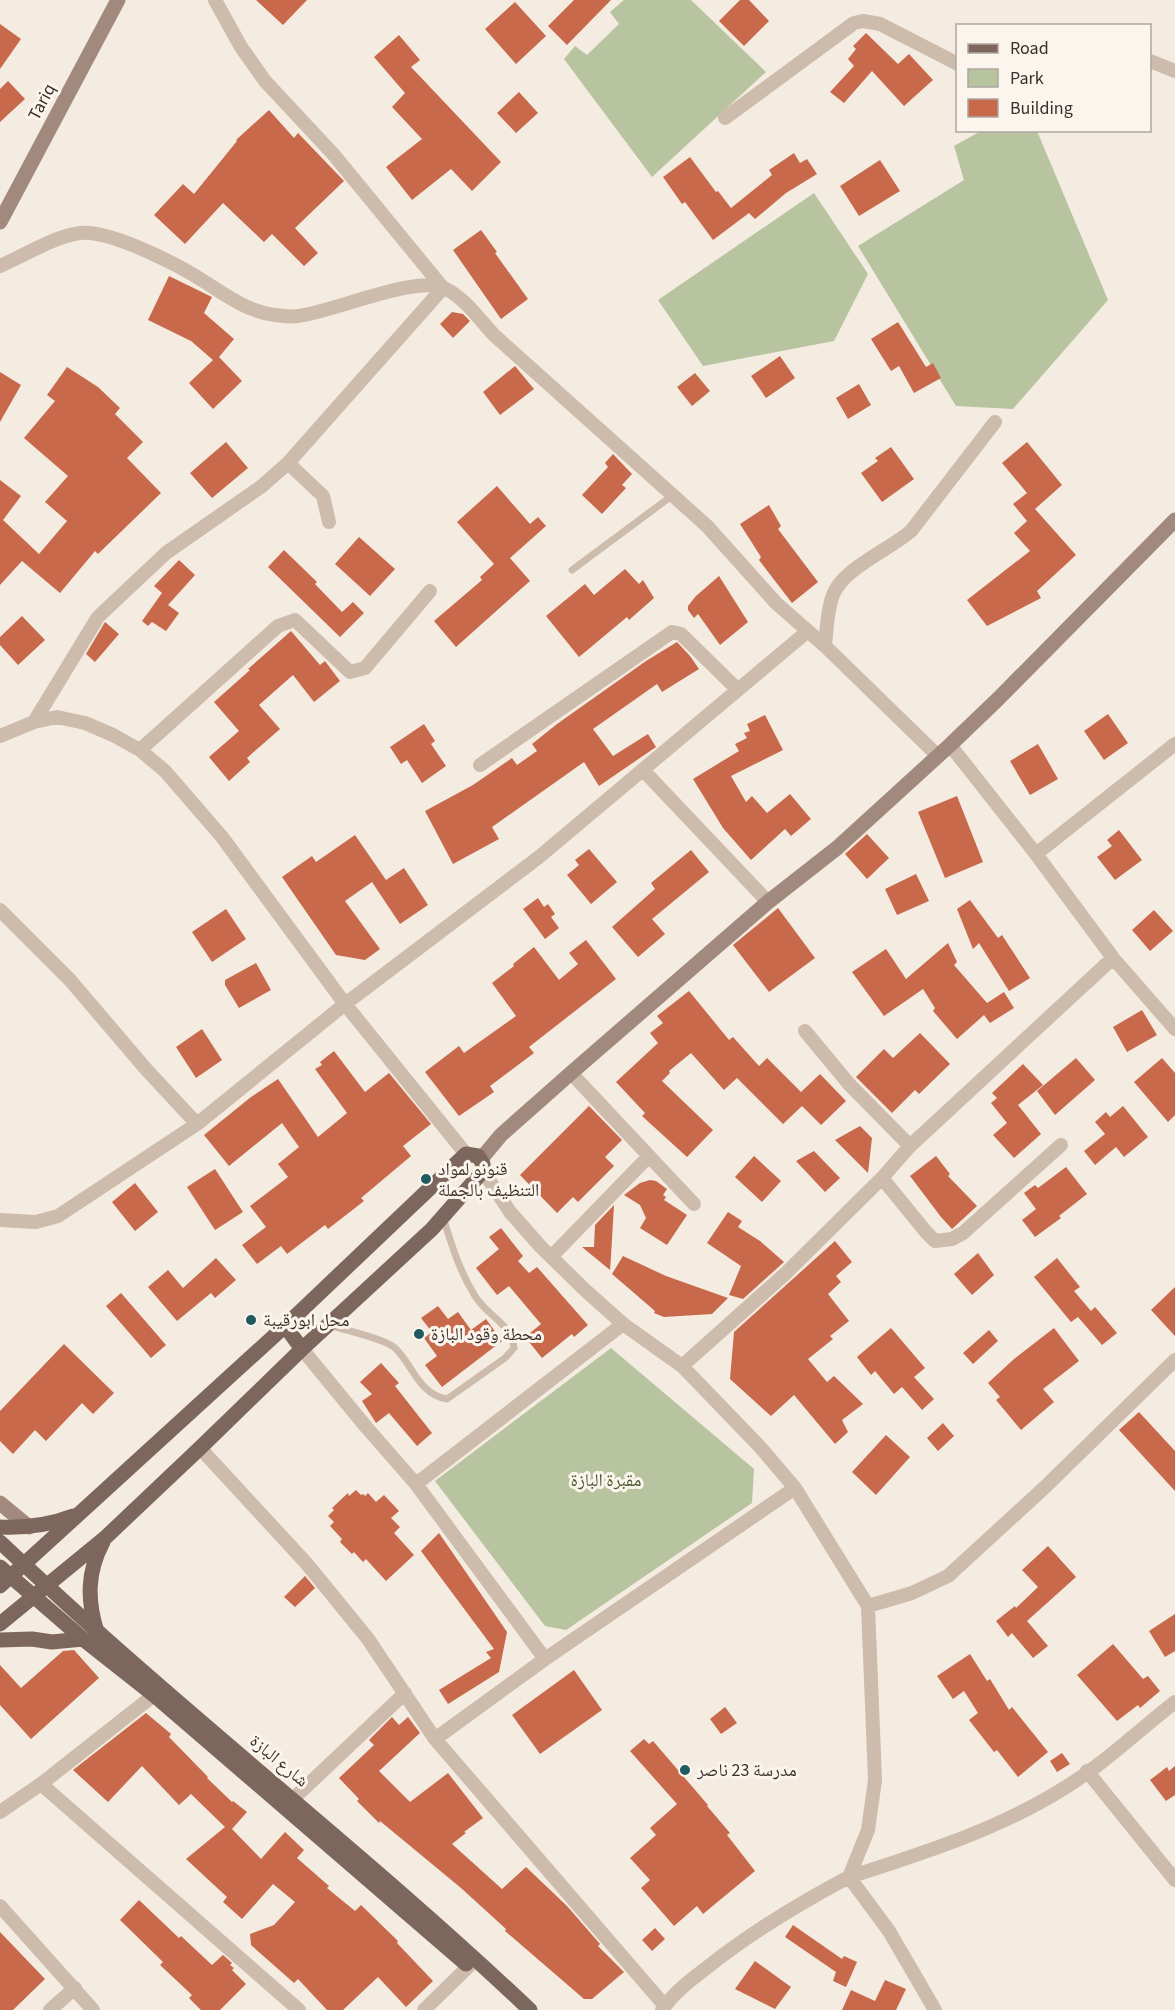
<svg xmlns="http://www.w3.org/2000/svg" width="1175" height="2010" font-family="'Source Sans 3','Noto Naskh Arabic',sans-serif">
	<rect width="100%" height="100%" fill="#f4ebe1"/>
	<!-- green -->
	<path fill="#b8c4a0" d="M624,0H691L766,72L652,177L564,59L575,46L587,55L619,24L610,12Z
		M981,131H1037L1108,300L1013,409L956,406L858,246L964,180L954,146Z
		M814,193L868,274L834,341L703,366L658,300Z
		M611,1348L754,1469L752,1503L566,1630L545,1626L435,1481Z"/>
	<!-- building -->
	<path fill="#c8694b" d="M256,0H307L283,25Z
		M574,0H611L567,45L548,26Z
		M740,0H749L769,21L744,46L719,21Z
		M515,2L546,36L516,64L485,29Z
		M0,24L21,39L0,69Z
		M866,33L898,64L909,54L933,80L904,106L872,71L844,103L830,92L854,66L848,59L856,49L853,46Z
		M399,35L420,60L411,67L501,162L472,191L451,169L412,200L386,167L422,139L392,107L405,93L374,57Z
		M8,81L25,99L0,122V89Z
		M519,92L538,113L516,133L497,113Z
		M269,110L294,138L298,133L344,181L295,228L318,253L304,266L272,234L264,242L223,203L185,244L154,215L183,184L194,194L237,141L236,140Z
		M794,153L800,163L807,159L817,174L786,193L755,219L749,213L713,240L685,202L682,204L663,177L690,157L716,192L718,191L731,208L772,175L769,170Z
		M880,160L900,191L859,216L840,186Z
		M481,230L497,252L495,253L528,299L501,319L453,250Z
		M169,276L212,297L204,313L234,339L219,357L242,381L213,409L189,383L213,360L191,341L148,320Z
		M452,312L463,314L470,321L453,338L440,324Z
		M898,322L926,367L933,363L941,378L914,393L899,366L891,371L871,339Z
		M780,356L795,378L766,398L751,376Z
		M515,366L534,389L500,415L483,392Z
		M67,367L98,387L120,408L115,414L143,442L127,458L161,493L98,554L95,551L60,593L22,561L0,585V480L21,496L3,520L39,554L67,521L45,502L68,476L24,438L55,401L47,395Z
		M0,372L21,385L0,422Z
		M695,373L710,391L692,406L677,387Z
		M859,384L871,405L848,419L836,398Z
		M226,442L248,468L212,498L190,473Z
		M1027,442L1062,485L1035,509L1076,555L1037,591L1041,598L987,626L967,600L1030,551L1014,533L1027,521L1013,504L1027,493L1002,463Z
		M891,447L914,479L882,502L861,473L878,461L875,458Z
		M613,454L632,474L622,485L626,488L602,514L582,495L608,467L605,463Z
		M497,486L530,524L538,517L546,526L510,558L530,581L456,647L434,621L482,580L480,577L494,564L457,522Z
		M769,505L781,526L778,529L818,582L792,603L759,560L761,557L740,524Z
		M359,537L395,569L370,596L335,564Z
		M284,550L317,582L315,584L342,612L353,602L364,613L340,637L268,567Z
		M179,560L195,575L168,605L179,613L166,631L152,622L148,626L142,621L162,593L154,586Z
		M625,569L639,584L643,580L654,598L629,620L627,617L579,657L546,616L585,584L594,595Z
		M719,576L748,622L720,645L698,614L694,618L688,610V606L696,596Z
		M22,616L45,640L18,665L0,645V637Z
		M105,622L119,634L95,662L86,654Z
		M291,631L320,665L325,661L340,681L314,702L293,675L259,705L280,729L247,758L250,762L229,781L209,757L239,731L214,702L250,670L248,669Z
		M677,642L690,656L699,669L662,692L657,684L593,729L613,756L648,734L656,747L599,786L584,762L492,827L499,839L453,864L425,811L473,785L512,758L517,765L537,751L532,744L557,724L646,661Z
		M1108,714L1128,743L1104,760L1084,731Z
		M765,715L783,750L731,776L746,802L752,796L767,813L790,794L811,819L791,836L785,829L751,860L723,828L693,779L739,751L735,744L747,738L744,733L750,731L747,724Z
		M424,724L435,741L431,744L446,766L422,783L407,760L401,764L390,747Z
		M1038,744L1058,779L1030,795L1010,761Z
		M957,796L983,862L945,878L918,812Z
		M1119,830L1142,860L1115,880L1097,857L1112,846L1107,840Z
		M867,834L889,858L867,879L845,854Z
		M355,835L386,880L404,868L428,905L400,924L372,882L345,901L380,949L365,960L336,955L282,877L312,856L316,862Z
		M589,849L617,882L591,904L567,875L579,865L575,860Z
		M691,850L709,872L652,919L665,934L638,957L612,927L655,889L651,883Z
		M916,874L929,901L897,915L885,889Z
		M538,898L544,907L548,904L555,914L551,917L559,928L545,939L523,909Z
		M970,900L998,938L1002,935L1030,978L1009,991L979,943L973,949L957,909Z
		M778,908L815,958L769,992L733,945Z
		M226,909L246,939L212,962L192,932Z
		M1154,910L1173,931L1150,951L1132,930Z
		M586,940L616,979L529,1047L534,1053L490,1086L494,1092L459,1116L425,1072L459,1046L464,1053L516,1016L492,983L514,966L513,964L534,947L559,980L578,964L569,953Z
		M948,943L957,962L954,965L987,1003L1004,992L1014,1008L990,1023L984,1015L957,1039L933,1011L935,1008L923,989L884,1016L852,972L886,949L906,979Z
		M256,963L271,990L239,1008L225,985V980Z
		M689,991L729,1040L733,1037L759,1066L767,1058L801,1092L820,1074L846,1101L821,1125L802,1106L783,1124L737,1078L724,1090L691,1053L669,1071L670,1073L662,1081L713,1130L687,1157L642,1116L645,1113L616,1082L658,1043L650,1033L663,1023L657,1016Z
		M1142,1010L1157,1035L1127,1052L1113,1027Z
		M202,1029L222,1060L196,1078L176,1047Z
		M920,1033L950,1064L919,1094L915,1090L892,1113L856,1077L884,1049L893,1058Z
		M334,1051L365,1092L389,1073L431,1124L403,1146L411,1156L361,1198L364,1201L328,1229L325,1225L287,1254L281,1246L257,1264L242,1245L266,1227L250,1206L288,1177L278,1164L299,1147L282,1123L229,1166L204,1135L251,1097L278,1079L318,1137L347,1113L315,1069L322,1065L320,1062Z
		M1076,1058L1095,1080L1055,1115L1037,1091Z
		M1162,1058L1175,1073V1115L1168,1122L1134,1082Z
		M1023,1064L1043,1085L1018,1105L1041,1134L1014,1158L993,1135L1007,1123L991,1103L997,1098L992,1093Z
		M589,1106L622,1140L605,1157L614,1166L578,1202L573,1197L557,1213L520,1175Z
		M1123,1106L1148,1137L1124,1157L1116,1147L1095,1165L1084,1151L1105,1134L1095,1122L1106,1112L1110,1117Z
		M860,1126L872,1138L868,1173L835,1140Z
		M814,1151L840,1178L825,1192L796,1161Z
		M754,1156L781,1181L762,1202L735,1177Z
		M936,1156L950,1174L948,1176L977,1206L952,1229L941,1217L910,1176Z
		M1066,1167L1087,1194L1059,1216L1061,1218L1035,1237L1022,1220L1036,1209L1024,1193L1035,1185L1038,1188Z
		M215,1169L243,1212L215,1230L187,1187Z
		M650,1180L656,1181L667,1189L663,1195L666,1197L664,1200L687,1215L667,1245L640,1228L646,1218L640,1205L624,1195L640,1183Z
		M135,1183L158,1212L135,1231L112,1202Z
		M614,1205L611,1256L610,1270L582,1247H594L595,1225Z
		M728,1212L742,1221L738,1227L760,1241L784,1262L743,1299L729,1295L741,1266L707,1243Z
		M501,1228L523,1256L518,1261L529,1273L537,1267L588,1325L574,1337L572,1334L542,1358L525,1337L541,1324L509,1286L497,1295L476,1268L499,1249L489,1237Z
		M835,1241L852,1262L836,1276L841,1282L828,1294L849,1321L830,1336L833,1339L808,1359L827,1382L834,1376L863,1404L842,1420L848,1432L835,1444L794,1395L771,1416L730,1379L734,1332Z
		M978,1253L994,1275L972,1295L954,1274Z
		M623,1256L666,1276L728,1298L712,1314L664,1317L654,1313L655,1311L612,1274Z
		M216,1258L236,1280L215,1298L211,1293L177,1321L148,1287L168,1270L183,1288Z
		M1057,1258L1080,1287L1074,1291L1091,1311L1095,1307L1117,1333L1102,1345L1078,1317L1071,1322L1034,1277Z
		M1175,1287V1336L1151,1310Z
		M121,1293L166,1345L151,1358L106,1306Z
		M438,1306L448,1319L458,1312L471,1330L486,1319L502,1341L442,1387L425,1365L437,1356L424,1338L432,1332L421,1318Z
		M891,1328L925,1368L914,1377L934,1399L922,1410L902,1387L894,1394L875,1371L871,1375L857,1357Z
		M1054,1328L1079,1361L1043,1389L1054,1402L1021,1430L996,1400L1000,1397L988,1383L1014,1359Z
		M989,1330L998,1341L973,1364L963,1353Z
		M64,1344L114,1393L93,1414L82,1403L46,1441L35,1430L13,1454L0,1441V1411Z
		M381,1363L399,1383L395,1386L432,1433L417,1446L389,1413L376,1423L362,1401L372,1394L360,1382Z
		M1139,1412L1175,1451V1491L1119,1430Z
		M943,1423L954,1436L938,1451L927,1438Z
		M886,1435L910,1457L876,1495L852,1472Z
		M356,1490L361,1495L363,1494L365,1496L368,1493L376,1502L384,1495L399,1511L391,1518L400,1527L394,1533L414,1555L386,1581L366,1559L363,1562L354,1552L352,1554L340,1542L342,1539L330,1526L334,1522L328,1516L334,1510L332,1508L348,1493L349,1496Z
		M439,1533L507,1632L499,1672L448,1704L439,1690L491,1658L486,1652L494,1649L421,1551Z
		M1048,1546L1076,1577L1027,1621L1048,1646L1033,1658L1012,1633L1008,1637L996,1621L1015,1606L1016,1608L1038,1587L1022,1570Z
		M305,1576L315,1588L295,1607L284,1597Z
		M1175,1614V1651L1165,1657L1149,1631Z
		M1113,1644L1143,1679L1148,1676L1160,1691L1140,1708L1138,1705L1117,1721L1077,1675Z
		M74,1650L99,1678L31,1739L0,1705V1665L21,1688L63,1651Z
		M970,1654L987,1681L990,1679L1009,1710L1012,1707L1048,1752L1018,1777L997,1750L994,1752L969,1720L978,1713L964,1691L953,1699L937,1676Z
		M574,1670L602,1710L540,1754L512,1715Z
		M725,1707L737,1723L721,1734L710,1719Z
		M146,1713L171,1734L169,1737L208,1777L207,1778L232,1802L233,1801L247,1812L232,1829L261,1859L285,1832L304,1850L297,1858L329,1886L327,1888L355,1911L361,1905L398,1941L397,1943L433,1981L406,2007L378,1977L343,2010H327L298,1979L294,1983L251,1945L250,1934L274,1925L295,1902L273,1884L242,1919L223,1902L227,1897L186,1859L225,1827L191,1794L179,1805L142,1766L108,1802L73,1770Z
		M392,1717L399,1725L408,1717L420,1733L379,1771L410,1802L448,1773L483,1818L464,1832L466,1833L452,1844L502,1889L526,1867L567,1906L600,1944L598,1946L624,1972L592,1999H584L505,1931L506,1929L461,1888L380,1821L379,1823L357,1801L359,1799L339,1778L374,1745L369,1740Z
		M644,1739L649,1744L653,1741L708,1805L707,1806L730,1833L727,1835L755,1871L703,1914L697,1906L674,1926L641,1888L650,1880L630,1858L656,1835L650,1828L677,1804L630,1751Z
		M1062,1753L1070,1764L1057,1772L1050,1761Z
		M1175,1766V1795L1166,1801L1150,1780L1167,1767L1169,1771Z
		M139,1900L179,1938L181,1936L212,1965L223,1955L232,1963L230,1965L234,1968L232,1970L246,1984L220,2010H201L189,1998L192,1995L160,1965L163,1962L120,1920Z
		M793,1925L842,1959L844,1956L857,1962L846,1987L833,1981L836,1972L785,1937Z
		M655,1928L665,1939L652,1951L642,1940Z
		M0,1932L45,1979L13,2010H0Z
		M755,1961L791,1987L775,2009L735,1989Z
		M885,1980L906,1989L896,2010H842L851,1990L875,2001Z"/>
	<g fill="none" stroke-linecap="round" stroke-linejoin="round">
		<!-- service -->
		<path stroke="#cdbbac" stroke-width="7" d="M572,570L673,495
			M328,1325C342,1329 386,1339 395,1348C413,1365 419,1395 447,1399L505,1358L514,1348C511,1323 487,1316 475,1296C459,1270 452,1246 443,1217"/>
		<!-- minor -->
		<path stroke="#cdbbac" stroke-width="14" d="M215,0L241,47L265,81L334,155L443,288L288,463
			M1150,61L1175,71
			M725,118L854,23L863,21L880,24L958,64
			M0,266C23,256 55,236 80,233C111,230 179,265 205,282C227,296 249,312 275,315C282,316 291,317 298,316C333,312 416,275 444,288C464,297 479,319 494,335L707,526L776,603L825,646L938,756
			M825,646C827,629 827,610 833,595C842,569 889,550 911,531L995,422
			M34,722L98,617L166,553L262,486L288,463L323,496L329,522
			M0,736L34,722L57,717L85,723L113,735L140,750L165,771L222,837L345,1004L466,1154
			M950,745L1036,854L1113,958L1175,1029
			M140,750L278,626L295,620L350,672L365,668L430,591
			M480,765L672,632L681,634L738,690
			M643,770L768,902
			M1036,854L1175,744
			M0,910L70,980L145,1068L197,1124
			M805,1031L849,1084L910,1146L1113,958
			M571,1073L694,1204
			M483,1171L510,1212L540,1246L585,1290L623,1324L682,1366L761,1448L795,1488L868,1606L875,1780L868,1830L849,1877C800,1903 753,1931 709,1966C692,1979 674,1992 662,2010
			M882,1178L910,1146
			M0,1220L36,1222L58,1216L197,1124L345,1004L539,857L808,631
			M552,1256L649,1156
			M302,1349L367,1428L416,1484L545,1659L435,1739
			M682,1366L785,1274L882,1178L926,1232L935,1241L952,1239L963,1233L1061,1145
			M200,1448L307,1564L368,1639L435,1739L665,2006
			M416,1484L623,1324
			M868,1606L912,1593L948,1576L1044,1488L1175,1360
			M545,1659L795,1488
			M1087,1771L1175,1880
			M41,1784L299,2010
			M293,1799L405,1693
			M0,1812L41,1784L154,1695
			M0,1906L93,2010
			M50,2010L75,1988
			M424,2010L469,1966
			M935,2010L889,1931L849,1877C923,1853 1000,1829 1066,1787C1105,1763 1139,1730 1175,1702"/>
		<!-- secondary -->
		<path stroke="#a18a7d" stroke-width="15" d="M0,222L118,0
			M481,1159L501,1135L571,1073L768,902L837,848L950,745L998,699L1175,520
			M0,1503L29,1527"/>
		<!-- primary -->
		<path stroke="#7d675c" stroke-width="15" d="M285,1326L302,1349
			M0,1527C25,1528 50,1525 73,1516
			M0,1542C32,1572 64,1602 97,1631C240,1759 391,1878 530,2010
			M0,1567L83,1639L154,1695L466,1964
			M0,1586L285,1326L466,1154L478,1156L483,1164V1171L432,1229L302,1349L200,1448L106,1537L0,1624
			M97,1632C87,1600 87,1572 103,1542
			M0,1640L32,1639L52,1642L83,1639"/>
	</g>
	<!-- markers -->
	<g fill="#1f5a5e" stroke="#fbf5ee" stroke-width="2">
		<circle cx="426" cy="1179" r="6"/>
		<circle cx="251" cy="1320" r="6"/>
		<circle cx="419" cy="1334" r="6"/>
		<circle cx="685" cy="1770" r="6"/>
	</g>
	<g text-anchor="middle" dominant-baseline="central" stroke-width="6" stroke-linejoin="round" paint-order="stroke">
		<!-- street labels -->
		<g font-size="18" fill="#3b302b" stroke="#fbf5ee">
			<text transform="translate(42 102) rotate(-62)">Tariq</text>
			<text transform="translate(279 1761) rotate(40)">شارع البازة</text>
		</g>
		<!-- poi labels -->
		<g font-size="18" fill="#3b302b" stroke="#fbf5ee" text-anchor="start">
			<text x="438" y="1169">قنونو لمواد<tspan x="438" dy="21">التنظيف بالجملة</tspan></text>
			<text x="263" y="1320">محل ابورقيبة</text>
			<text x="431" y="1334">محطة وقود البازة</text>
			<text x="697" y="1770">مدرسة 23 ناصر</text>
		</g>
		<!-- park labels -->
		<g font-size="18" fill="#4a5a2e" stroke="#fbf5ee">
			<text x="606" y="1480">مقبرة البازة</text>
		</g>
	</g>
	<!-- legend -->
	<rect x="956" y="24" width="195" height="108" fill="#fbf5ee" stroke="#aea6a0" stroke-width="1.5"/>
	<rect x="968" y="44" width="30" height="9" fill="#7d675c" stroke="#aea6a0" stroke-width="1.5"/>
	<text x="1010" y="54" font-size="18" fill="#3b302b">Road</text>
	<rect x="968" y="69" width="30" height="18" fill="#b8c4a0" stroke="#aea6a0" stroke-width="1.5"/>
	<text x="1010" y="84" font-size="18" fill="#3b302b">Park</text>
	<rect x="968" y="99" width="30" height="18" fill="#c8694b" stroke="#aea6a0" stroke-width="1.5"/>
	<text x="1010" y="114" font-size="18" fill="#3b302b">Building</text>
</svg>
